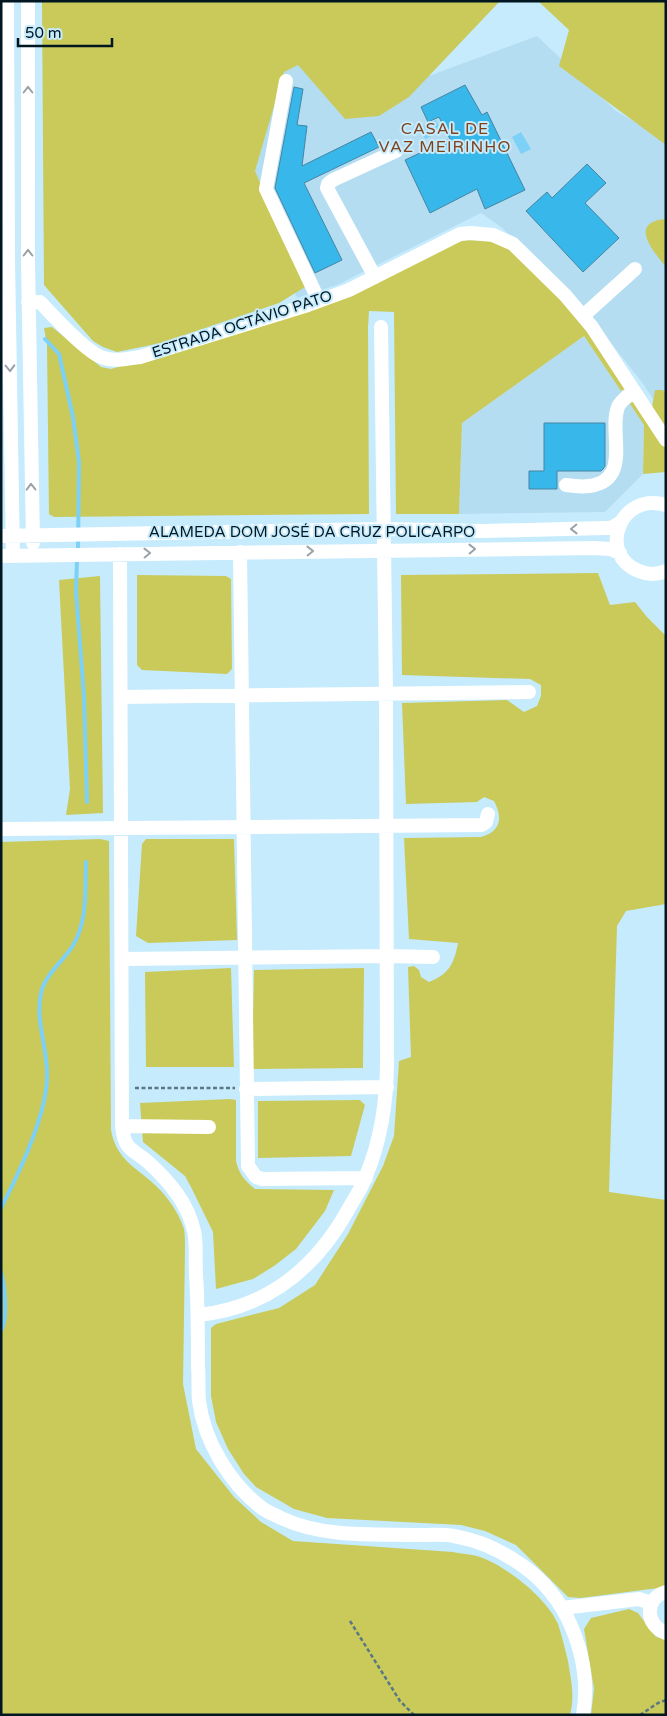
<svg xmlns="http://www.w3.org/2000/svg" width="667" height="1716" font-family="'Varela Round',sans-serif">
	<rect width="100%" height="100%" fill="#c6ebfd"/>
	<!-- built -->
	<path fill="#b4ddf2" d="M537,36L616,111L666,140V419L644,385L577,300L501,227L481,213L337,285L297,298L247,170L277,62L300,45L361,101Z
		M584,336L644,425L643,474L605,512L459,514L462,423Z"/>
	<!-- green -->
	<path fill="#c9ca59" d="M42,1H500L409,97L379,116L345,119L298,65L284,72L255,171L305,287L279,303L161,343L117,352L103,347L93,341L44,285Z
		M538,1H666V145L559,66L569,30Z
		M666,219V267C654,252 627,222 666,219Z
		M467,240L492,241L504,244L560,297L583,324L625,389L621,391L584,336L462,423L459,514H396L394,312L369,311L368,327L369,514L54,517L49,514L47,345L44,328L52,327L101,367L111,369L318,308L455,242Z
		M655,390H662L666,392V430L652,407Z
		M634,400L666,449V472L643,474L644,425L630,404Z
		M598,573L610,605L635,602L647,617L666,636V904L626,911L617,926L609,1192L666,1200V1587L581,1598L568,1597L516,1545L485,1531L461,1525L327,1518L294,1509L256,1487L244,1474L228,1449L216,1422L211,1396V1328L216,1324L279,1308L315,1285L348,1234L383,1166L394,1136L399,1061L411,1057L408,967L414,966L419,970L421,977L429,982C449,974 454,964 458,943L409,939L404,838L481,837C501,831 503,818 494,801L484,797L477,802L406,804L402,703L507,700L524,712L537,706L541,696V685L530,679L402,675L401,575Z
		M137,575L226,576L231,579L232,669L227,674L142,670L137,665Z
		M100,576L103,813L66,815L70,789L59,580Z
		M100,839L109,841L111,1130C117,1164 142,1169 162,1192C171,1202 180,1216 184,1229C185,1235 185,1243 185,1249L183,1384L196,1449L234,1497L261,1522L293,1541L453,1552C462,1554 472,1554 480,1557C506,1566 547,1598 558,1624C562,1636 565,1649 568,1661C571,1681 575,1695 570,1715H1V842Z
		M146,839H234L237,940L148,943L136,936L142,844Z
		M231,968L234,1067H146L145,972Z
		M364,968L363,1068L252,1069L254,970Z
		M230,1099L236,1100V1161C239,1174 245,1181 255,1189L334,1190L325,1211L296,1249L274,1266L253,1279L216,1289L213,1232L191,1187L185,1176L143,1142L140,1103Z
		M360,1100L365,1105L351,1156L258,1158V1101Z
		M629,1609L638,1613L656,1637L666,1639V1715H591L594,1689L584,1629L591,1618Z"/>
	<!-- water -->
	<path fill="#7dd0f6" d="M436,120L442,131L425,139L419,127Z
		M521,132L531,149L521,154L512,137Z"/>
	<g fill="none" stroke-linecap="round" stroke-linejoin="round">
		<!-- stream -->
		<path stroke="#7dd0f6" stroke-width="4" d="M45,339L59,354L73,417L79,462L78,552
			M77,559L76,592L84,696L87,802
			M1,1208C18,1175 47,1114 47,1076C48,1049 35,1021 41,993C44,976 63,961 72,947C88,922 85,889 86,862
			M1,1272C5,1285 8,1319 1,1331"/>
	</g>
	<!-- building -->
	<path fill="#38b7ea" stroke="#4785a1" d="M465,85L482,115L487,112L525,190L485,209L477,189L430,213L405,160L450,139L439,117L428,122L421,107Z
		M294,87L303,89L297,125L307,126L302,166L371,132L379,147L304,183L342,260L315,273L275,188Z
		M587,164L606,183L585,203L619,238L583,272L526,211L547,192L552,198Z
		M544,423H605V466L603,469L601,471H557V489H529V471H544Z"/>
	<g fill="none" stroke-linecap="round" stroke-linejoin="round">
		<!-- path -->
		<path stroke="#5a7784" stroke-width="2.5" stroke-dasharray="4 2.5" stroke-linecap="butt" d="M135,1088H235
			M350,1621L400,1701L414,1715
			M640,1715L658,1703L666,1700"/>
		<!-- minor -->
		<path stroke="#fff" stroke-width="14" d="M7,1L8,260L13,556
			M28,1V262L33,543
			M286,81L266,189L319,301
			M375,277L327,188L328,184L333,180L396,151
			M28,302H40C53,316 85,351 101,357C114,362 127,359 140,357L308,305L349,290L460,234L471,233L493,235L513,244L565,295L592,327L666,440
			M583,316L635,269
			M566,485C573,486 582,487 589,486C633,480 608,432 618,407C621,400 628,396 634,391
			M666,505C619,491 597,555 639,571C648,575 657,575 666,571
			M1,536L383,529L483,531L605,528H611L621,522
			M240,552L248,1166L256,1177L262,1179L366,1178
			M120,554L122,1126C125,1152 132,1148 148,1162C169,1181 188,1203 194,1231C197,1244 195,1260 196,1274C198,1305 198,1335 198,1366C199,1378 198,1390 199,1401C204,1441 230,1484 262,1508C267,1512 275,1515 281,1518C324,1538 373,1534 419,1535C430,1535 443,1534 454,1536C476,1540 496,1548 514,1560C537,1574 555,1594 567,1617C582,1648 589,1681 583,1715
			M1,556L594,548L610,549L620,553
			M121,697L529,692
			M1,829L482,825L486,822L488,814
			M122,959L386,956L433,957
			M246,1089L387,1087
			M122,1126L209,1127
			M198,1315C267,1308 315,1269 348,1210C354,1199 362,1188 366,1176C381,1140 387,1100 387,1060L386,694L381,327
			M666,1592C644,1598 645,1626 666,1633
			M562,1608L639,1599L651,1603"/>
	</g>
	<!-- one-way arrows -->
	<defs><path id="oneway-chevron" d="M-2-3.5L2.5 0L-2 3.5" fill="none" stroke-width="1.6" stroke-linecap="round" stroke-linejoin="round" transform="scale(1.25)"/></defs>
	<g stroke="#99a2a6">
		<use href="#oneway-chevron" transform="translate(28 90) rotate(-90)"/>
		<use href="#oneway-chevron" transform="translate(28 253) rotate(-90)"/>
		<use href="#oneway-chevron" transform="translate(10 368) rotate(89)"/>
		<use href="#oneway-chevron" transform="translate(31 487) rotate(-91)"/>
		<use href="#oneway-chevron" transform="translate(574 529) rotate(179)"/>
		<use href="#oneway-chevron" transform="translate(472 549) rotate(-1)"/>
		<use href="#oneway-chevron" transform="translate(310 551) rotate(-1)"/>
		<use href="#oneway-chevron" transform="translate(147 553) rotate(-1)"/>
	</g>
	<g text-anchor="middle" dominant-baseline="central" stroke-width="4" stroke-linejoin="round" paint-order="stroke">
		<!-- street labels -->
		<g font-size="15" fill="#001620" stroke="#c6ebfd">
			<text transform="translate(242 324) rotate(-18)">ESTRADA OCTÁVIO PATO</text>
			<text x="312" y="532">ALAMEDA DOM JOSÉ DA CRUZ POLICARPO</text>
		</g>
		<!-- neighbourhood labels -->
		<g font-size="16" letter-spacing="1" fill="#80421b" stroke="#c6ebfd">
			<text x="445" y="129">CASAL DE<tspan x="445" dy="18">VAZ MEIRINHO</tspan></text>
		</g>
	</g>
	<!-- border -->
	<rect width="667" height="1716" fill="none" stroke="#001620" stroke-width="5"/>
	<!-- scale -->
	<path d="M18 38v8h94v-8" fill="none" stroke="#001620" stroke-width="2.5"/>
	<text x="25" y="38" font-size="15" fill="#001620" stroke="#c6ebfd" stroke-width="4" paint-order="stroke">50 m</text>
</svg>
